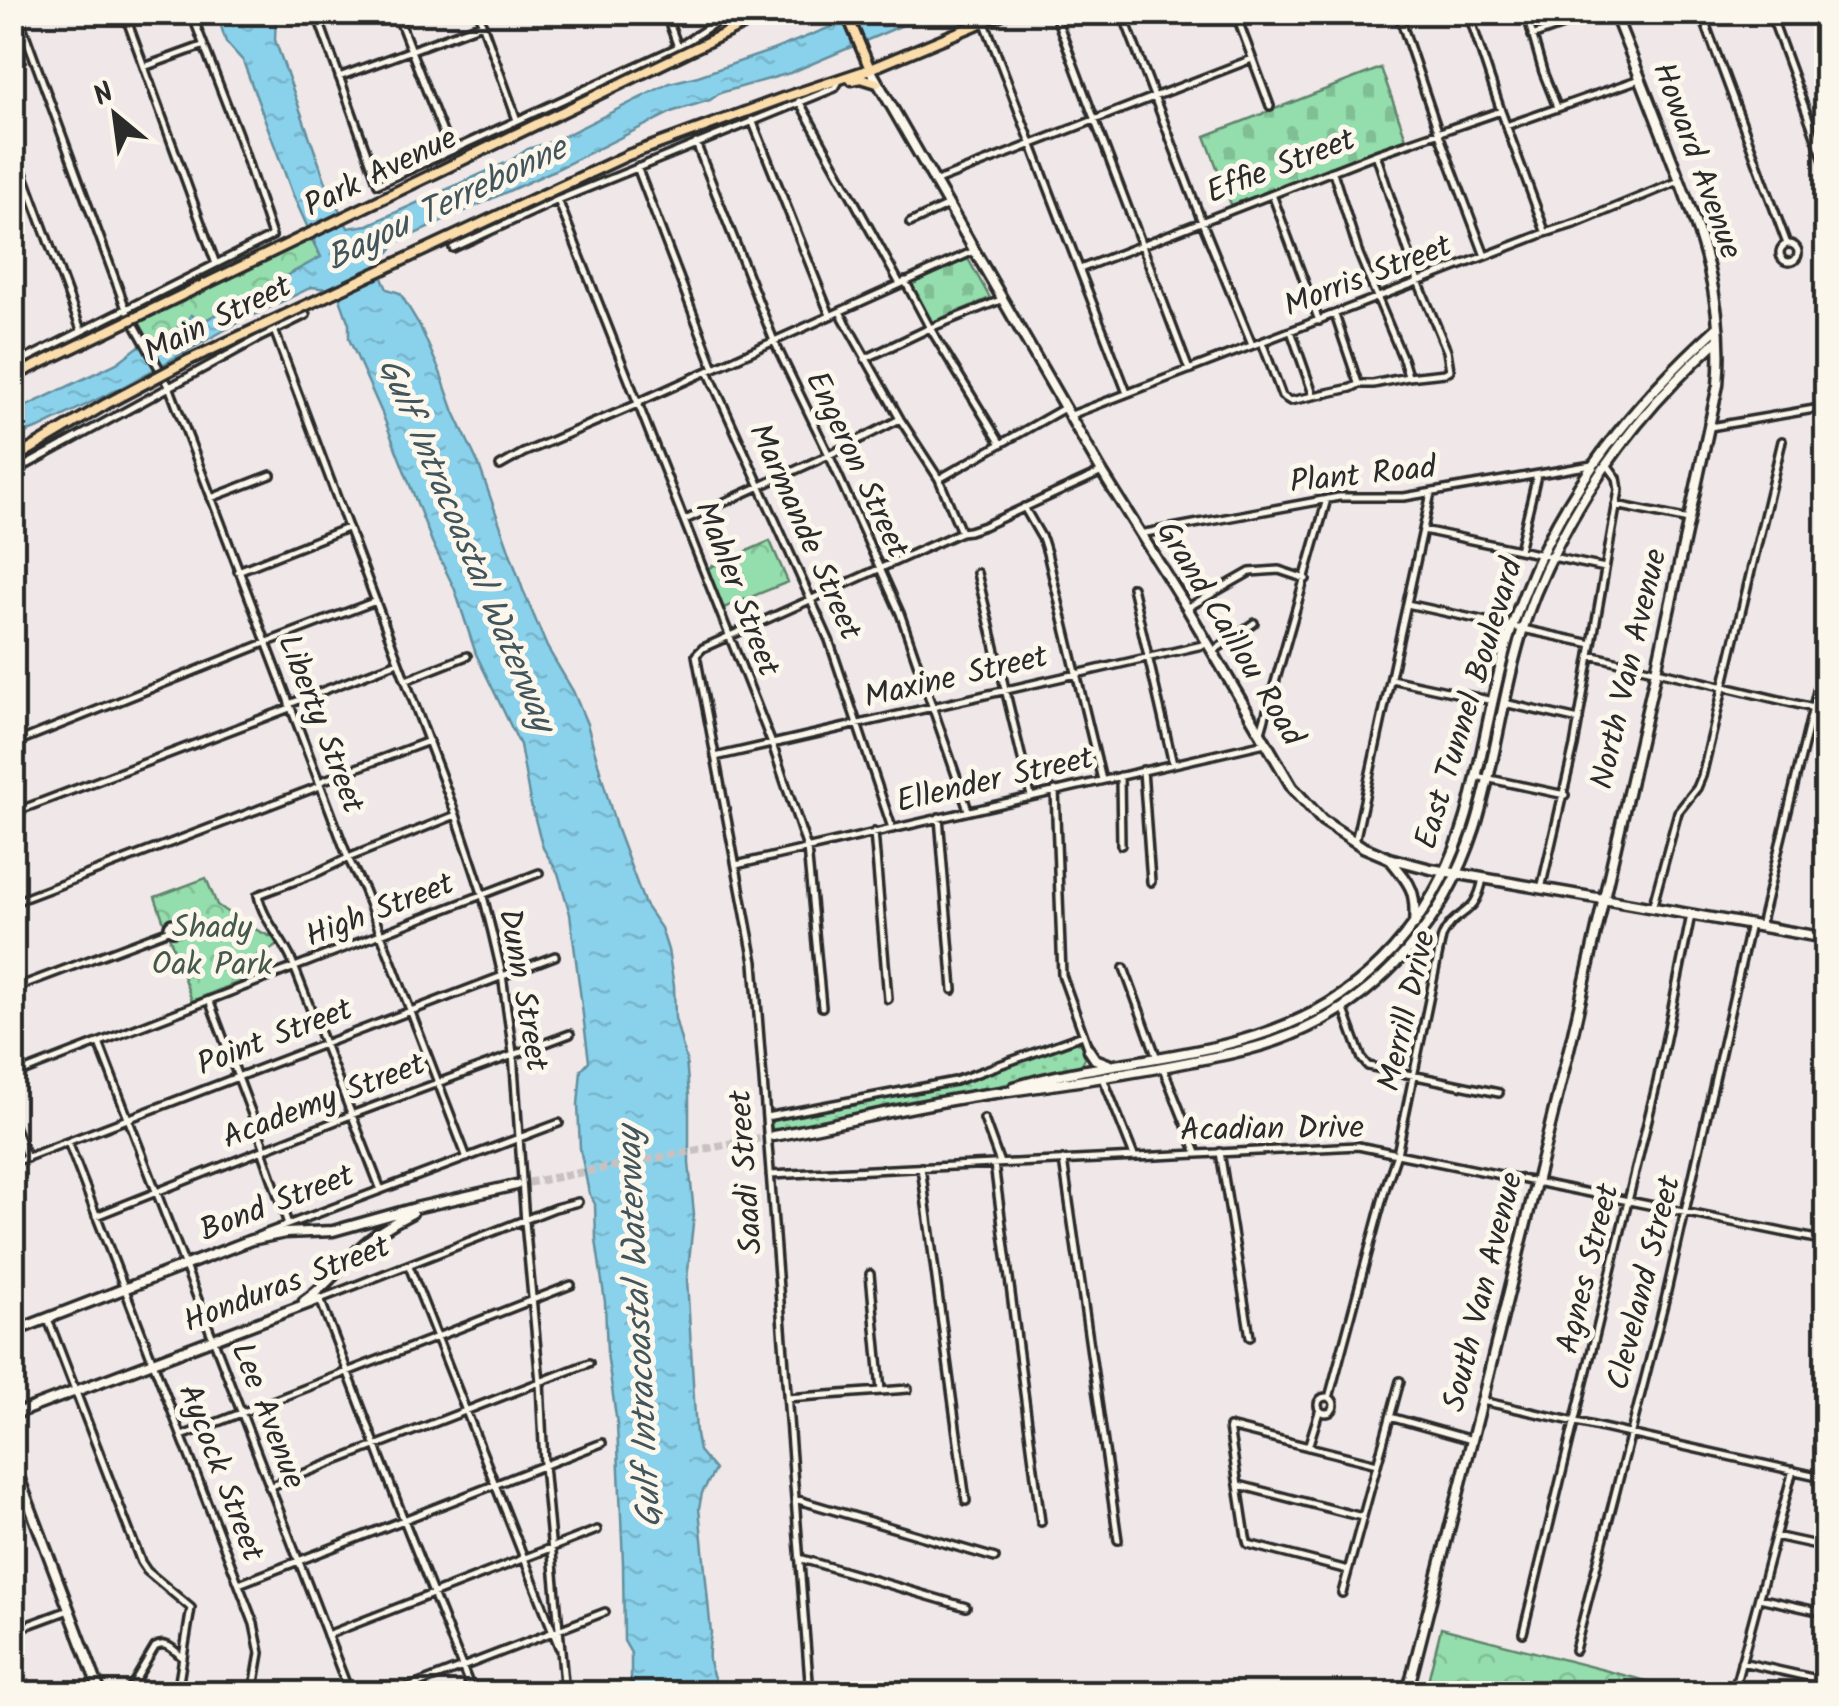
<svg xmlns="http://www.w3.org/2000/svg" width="1839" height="1706" font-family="Kalam,sans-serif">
	<defs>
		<pattern id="grass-dots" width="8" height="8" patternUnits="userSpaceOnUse" patternTransform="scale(2.5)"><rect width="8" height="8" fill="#94ddac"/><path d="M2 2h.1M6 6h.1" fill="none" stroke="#80be94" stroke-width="1.8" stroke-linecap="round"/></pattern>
		<pattern id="forest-crowns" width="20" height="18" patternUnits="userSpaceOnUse" patternTransform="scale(2.5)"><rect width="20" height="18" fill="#94ddac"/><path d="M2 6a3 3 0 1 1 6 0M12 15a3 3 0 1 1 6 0" fill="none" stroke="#80be94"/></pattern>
		<pattern id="cemetery-stones" width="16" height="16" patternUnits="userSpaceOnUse" patternTransform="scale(2.5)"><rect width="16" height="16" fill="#94ddac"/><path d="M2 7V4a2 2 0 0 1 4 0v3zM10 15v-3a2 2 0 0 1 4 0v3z" fill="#80be94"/></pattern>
		<pattern id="water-ripples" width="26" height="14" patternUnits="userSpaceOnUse" patternTransform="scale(2.5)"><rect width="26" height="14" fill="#8ad2eb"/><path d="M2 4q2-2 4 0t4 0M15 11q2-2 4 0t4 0" fill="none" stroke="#77b4ca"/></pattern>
	</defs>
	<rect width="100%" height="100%" fill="#efe7e8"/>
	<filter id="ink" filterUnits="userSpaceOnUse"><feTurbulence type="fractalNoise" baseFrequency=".01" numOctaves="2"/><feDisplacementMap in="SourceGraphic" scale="20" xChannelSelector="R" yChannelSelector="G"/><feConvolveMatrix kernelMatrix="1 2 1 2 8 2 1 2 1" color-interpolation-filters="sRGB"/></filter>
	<g filter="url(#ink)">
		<!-- grass -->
		<path fill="url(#grass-dots)" stroke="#60846c" stroke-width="2.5" d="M1073,1042L1081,1044C1087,1052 1087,1060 1079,1066L979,1091L787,1129H768L769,1125L773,1121L957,1085Z"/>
		<!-- forest -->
		<path fill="url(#forest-crowns)" stroke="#60846c" stroke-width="2.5" d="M310,236L321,257L202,322L183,326L180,325L175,333L178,336L176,338L146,343L131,319Z
			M770,541L788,582L721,609L706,569Z
			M206,878L217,905L244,924L282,942L240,970L244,980L192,1001L155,897Z
			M1441,1628L1693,1693H1425Z"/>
		<!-- cemetery -->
		<path fill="url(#cemetery-stones)" stroke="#60846c" stroke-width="2.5" d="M1381,68L1407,141L1377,149L1232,207L1205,136Z
			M967,257L990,298L931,323L909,283Z"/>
		<!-- water -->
		<path fill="url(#water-ripples)" stroke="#648f9e" stroke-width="2.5" d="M217,13H276L275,40L325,180L348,228L368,225L510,161L528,149L554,141L670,83L698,76L773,50L866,13H931L790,73L720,93L710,100L674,111L557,169L397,242L377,267L387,289L400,293L420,326L440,372L454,412L479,465L523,590L547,647L573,691L587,724L616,827L645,905L661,928L668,950L674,986L675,1018L686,1059L689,1095V1163L694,1214L687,1279L696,1434L699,1451L715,1470L702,1493L699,1508L711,1633C706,1664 709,1664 720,1693H629L631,1687V1653L624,1641L623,1563L617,1424L607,1353L605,1302L596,1240L595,1204L589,1193L580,1148L578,1105L581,1070L589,1061L570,914L558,873L543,848L530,801L520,745L476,654L455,590L432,542L382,413L349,339V324L339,296L327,289L312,287L234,325L126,385L39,428L13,437L12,413L117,363L138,347L170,335L176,338L178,336L174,333L180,324L184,326L191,315L202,322L321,257L293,195L243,61L226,42Z"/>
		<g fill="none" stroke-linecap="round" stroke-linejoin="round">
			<!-- secondary-tunnel -->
			<path stroke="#c8c1c2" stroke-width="8" stroke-dasharray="8 4" stroke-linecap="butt" d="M516,1185L771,1136"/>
			<defs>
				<path id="minor" d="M17,12L126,309L169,386L348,858L364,890L467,1158
					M124,12L216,264
					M316,12L378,184L678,47L732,12
					M396,12L450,151
					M478,12L517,120
					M665,12L678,47
					M1054,12L1189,370
					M1122,12L1202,222L1252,345
					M1235,12L1270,106
					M1398,12L1439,134L1485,256
					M1468,12L1501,111L1545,231
					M1526,12L1543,72L1557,107
					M1701,12L1787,244
					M1770,12L1826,166
					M1399,16L1409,12
					M985,23L1127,393
					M1532,36L1599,12
					M144,67L202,46
					M339,77L482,24
					M799,101L900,284
					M752,120L830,315
					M1506,126L1640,79
					M12,143L81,330
					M696,143L774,341L829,455L900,613L968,810
					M637,167L714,368
					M1333,172L1359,254L1403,359L1408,376
					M934,182L1252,59
					M1273,197L1319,321
					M558,200L772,744L807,848L822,1007
					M910,223L948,205
					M1780 253a9 9 0 1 1 18 0a9 9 0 1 1-18 0Z
					M453,248L558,200L835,88L839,81
					M1080,269L1376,154L1501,111
					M905,281L930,328L1001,444
					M840,312L900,419L939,479L961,532
					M1335,315L1358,383
					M274,330L456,815L483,896L492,932L502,975L513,1053L525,1222L540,1382L544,1465L565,1694
					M1291,331L1313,394
					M1262,342L1282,396L1290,401L1351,388L1359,384H1373L1408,377L1445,373L1450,370L1447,351L1418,281L1376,154
					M865,359L930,328L1003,299
					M12,366L272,236L238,134L191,12
					M708,371L829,640L892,828
					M639,402L974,251
					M1071,415L1545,233L1577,223L1679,181
					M1710,427L1826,407
					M500,466L523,453L640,403
					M12,473L261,337L306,315
					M939,479L1066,407
					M211,498L271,475
					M1616,505L1689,520
					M1024,507L1043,540L1047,553L1102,780
					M685,520L829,455L900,419
					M1423,530L1605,568
					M1140,534L1339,497H1404L1592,465
					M1519,550L1537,475
					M238,571L347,528
					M977,573L1031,796
					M1132,587L1173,764
					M1407,604L1592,644
					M1187,608L1250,572L1279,570L1306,579
					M1212,652L1254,623
					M1590,655L1826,711
					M1391,679L1493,701
					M406,680L467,656
					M1504,703L1579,720
					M289,704L398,662
					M1261,732L1327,499
					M12,744L265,643L376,601
					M715,757L1207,644
					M1143,770L1151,882
					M1120,776L1121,845
					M1476,776L1565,795
					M319,782L429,741
					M1055,790L1062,975L1089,1050
					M12,813L290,708
					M939,817L953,990
					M874,832L888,999
					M1355,842L1431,493
					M736,865L1265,743
					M1541,889L1574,746L1619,490L1617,478L1606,463
					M12,903L320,786
					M1652,908L1678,812L1697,788L1702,776L1782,441
					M168 927a5 5 0 1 1 10 0a5 5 0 1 1-10 0Z
					M1760,926L1826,654
					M1124,968L1157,1058
					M12,989L169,930
					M209,1000L265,1149
					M1343,1007L1362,1059L1368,1066L1499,1093
					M99,1043L350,1694
					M1163,1068L1197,1153
					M12,1076L539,873
					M1103,1078L1134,1156
					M766,1117L955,1081L1083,1035
					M984,1119L1000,1163
					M12,1121L27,1158
					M68,1142L254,1624L260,1653L253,1694
					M262,1150L288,1224
					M1220,1152L1250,1337
					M1063,1160L1118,1540
					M12,1163L555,956
					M994,1164L1041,1522
					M921,1167L966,1501
					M770,1175L1358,1146L1826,1241
					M381,1190L292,961C282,938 263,920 258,895L314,874L348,858L456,815
					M96,1216L351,1115L570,1034
					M258,1236L559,1123
					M409,1266L559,1647
					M870,1274L881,1391
					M48,1319L141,1562L147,1571L191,1608L177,1694
					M1318 1405a8 8 0 1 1 16 0a8 8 0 1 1-16 0Z
					M787,1398L908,1389
					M1329,1398L1386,1186L1397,1154L1442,937C1456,907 1476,919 1483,878
					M1482,1401L1826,1478
					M1390,1417L1472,1440
					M182,1436L571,1285
					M1308,1447L1319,1412
					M1239,1485L1362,1517
					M269,1487L589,1363
					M795,1499L995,1558
					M1775,1536L1826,1547
					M799,1558L966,1607
					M1348,1570L1248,1544L1246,1537L1229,1427L1377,1464
					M239,1584L602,1443
					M1342,1593L1400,1381
					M1759,1598L1826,1613
					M12,1631L69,1610
					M1523,1633L1657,1082L1691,915
					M327,1635L597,1530
					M1575,1650L1665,1300L1750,924
					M1741,1662L1826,1681
					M12,1666L23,1694
					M1737,1679L1793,1470
					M127,1694L155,1647C166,1640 174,1650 183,1658
					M392,1694L605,1612
					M473,1694L404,1520L320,1299L555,1208L578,1202
					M810,1694L754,962L696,655L703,648L961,532L969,531L984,526L1102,472"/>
				<path id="secondary" d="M870,69L1102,472L1187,608L1292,787L1322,820L1363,847L1389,858L1431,869L1826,938
					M1389,858C1410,884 1417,890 1414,925
					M1089,1050L1095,1059L1108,1064
					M1014,1087C1112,1057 1221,1061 1314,1012C1396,968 1449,888 1471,799C1488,730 1497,660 1524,594C1565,488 1634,403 1718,327
					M773,1136C847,1122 921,1103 995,1093C1060,1084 1125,1075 1189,1062C1223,1055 1258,1049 1291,1035C1382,998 1445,920 1475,828C1499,751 1505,669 1535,594C1576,495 1639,411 1718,340
					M304,1301C325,1287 340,1268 358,1250C374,1234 392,1223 412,1213
					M12,1332L251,1240L285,1233L333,1231L415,1208L516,1185
					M12,1415L320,1299
					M12,1459L101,1694
					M1407,1694L1482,1401L1573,1033L1656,671L1718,385C1726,301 1700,231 1670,155C1652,107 1633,60 1614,12"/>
				<path id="primary" d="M846,12L870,69
					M755,19L770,12
					M852,80L861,78L877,83
					M783,98L870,69L1007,12"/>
			</defs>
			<!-- minor casing -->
			<use href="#minor" stroke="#2b2b2b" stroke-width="12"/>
			<!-- secondary casing -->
			<use href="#secondary" stroke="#2b2b2b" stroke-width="15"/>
			<!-- primary casing -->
			<use href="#primary" stroke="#2b2b2b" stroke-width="15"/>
			<!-- minor -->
			<use href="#minor" stroke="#fbf7ec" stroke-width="5"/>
			<!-- secondary -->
			<use href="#secondary" stroke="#fbf7ec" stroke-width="8"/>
			<!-- primary -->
			<use href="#primary" stroke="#fbdcab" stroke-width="8"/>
			<defs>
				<path id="primary-bridge" d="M12,377L755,19
					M12,460L106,404L189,360L628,155L783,98"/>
			</defs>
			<!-- primary-bridge casing -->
			<use href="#primary-bridge" stroke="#2b2b2b" stroke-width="15" stroke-linecap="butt"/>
			<!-- primary-bridge -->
			<use href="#primary-bridge" stroke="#fbdcab" stroke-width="8"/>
		</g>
	</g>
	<g text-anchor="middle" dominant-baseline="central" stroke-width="10" stroke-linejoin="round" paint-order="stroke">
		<!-- street labels -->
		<g font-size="32" fill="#2b2b2b" stroke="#fbf7ec">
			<text transform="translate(1696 161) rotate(70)">Howard Avenue</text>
			<text transform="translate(1281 167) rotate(-21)">Effie Street</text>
			<text transform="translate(381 173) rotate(-26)">Park Avenue</text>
			<text transform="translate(1368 277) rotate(-21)">Morris Street</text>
			<text transform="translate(218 320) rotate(-26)">Main Street</text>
			<text transform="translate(856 465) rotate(65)">Engeron Street</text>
			<text transform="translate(1363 476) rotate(-6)">Plant Road</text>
			<text transform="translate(804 532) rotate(66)">Marmande Street</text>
			<text transform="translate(736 589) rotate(69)">Mahler Street</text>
			<text transform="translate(1229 634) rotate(59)">Grand Caillou Road</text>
			<text transform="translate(1630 669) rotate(-77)">North Van Avenue</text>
			<text transform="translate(956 678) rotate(-13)">Maxine Street</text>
			<text transform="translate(1470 704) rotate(-73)">East Tunnel Boulevard</text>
			<text transform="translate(320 724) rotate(69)">Liberty Street</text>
			<text transform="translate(995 781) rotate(-13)">Ellender Street</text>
			<text transform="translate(380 911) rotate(-21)">High Street</text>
			<text transform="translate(522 990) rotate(80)">Dunn Street</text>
			<text transform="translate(1408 1011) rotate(-77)">Merrill Drive</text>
			<text transform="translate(275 1038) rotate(-21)">Point Street</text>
			<text transform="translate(324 1102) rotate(-21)">Academy Street</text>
			<text transform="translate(1272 1130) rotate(-1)">Acadian Drive</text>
			<text transform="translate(747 1172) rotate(-94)">Saadi Street</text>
			<text transform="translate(277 1204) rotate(-21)">Bond Street</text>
			<text transform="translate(1589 1269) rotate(-76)">Agnes Street</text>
			<text transform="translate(1645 1283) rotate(-76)">Cleveland Street</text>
			<text transform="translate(287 1285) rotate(-21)">Honduras Street</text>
			<text transform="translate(1484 1292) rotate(-76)">South Van Avenue</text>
			<text transform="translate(267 1416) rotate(69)">Lee Avenue</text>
			<text transform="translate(220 1473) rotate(69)">Aycock Street</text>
		</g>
		<!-- park labels -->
		<g font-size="32" fill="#45584b" stroke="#fbf7ec">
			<text x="212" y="928">Shady<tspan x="212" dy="37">Oak Park</tspan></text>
		</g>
		<!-- water labels -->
		<g font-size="35" font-style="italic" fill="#43555b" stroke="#fbf7ec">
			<text transform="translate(447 205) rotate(-26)">Bayou Terrebonne</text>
			<text transform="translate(465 545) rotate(67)">Gulf Intracoastal Waterway</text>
			<text transform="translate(641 1327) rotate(-93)">Gulf Intracoastal Waterway</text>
		</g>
	</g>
	<!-- margin -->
	<rect width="1839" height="1706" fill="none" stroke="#fbf7ec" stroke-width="50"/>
	<rect x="25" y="25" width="1789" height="1656" fill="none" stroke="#2b2b2b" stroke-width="4" filter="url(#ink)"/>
	<!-- north arrow -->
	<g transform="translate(115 115) rotate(331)" stroke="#fbf7ec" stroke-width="8" paint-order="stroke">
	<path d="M0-8L18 38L0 25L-18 38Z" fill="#2b2b2b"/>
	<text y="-15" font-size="28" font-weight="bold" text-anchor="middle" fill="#2b2b2b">N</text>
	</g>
</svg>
